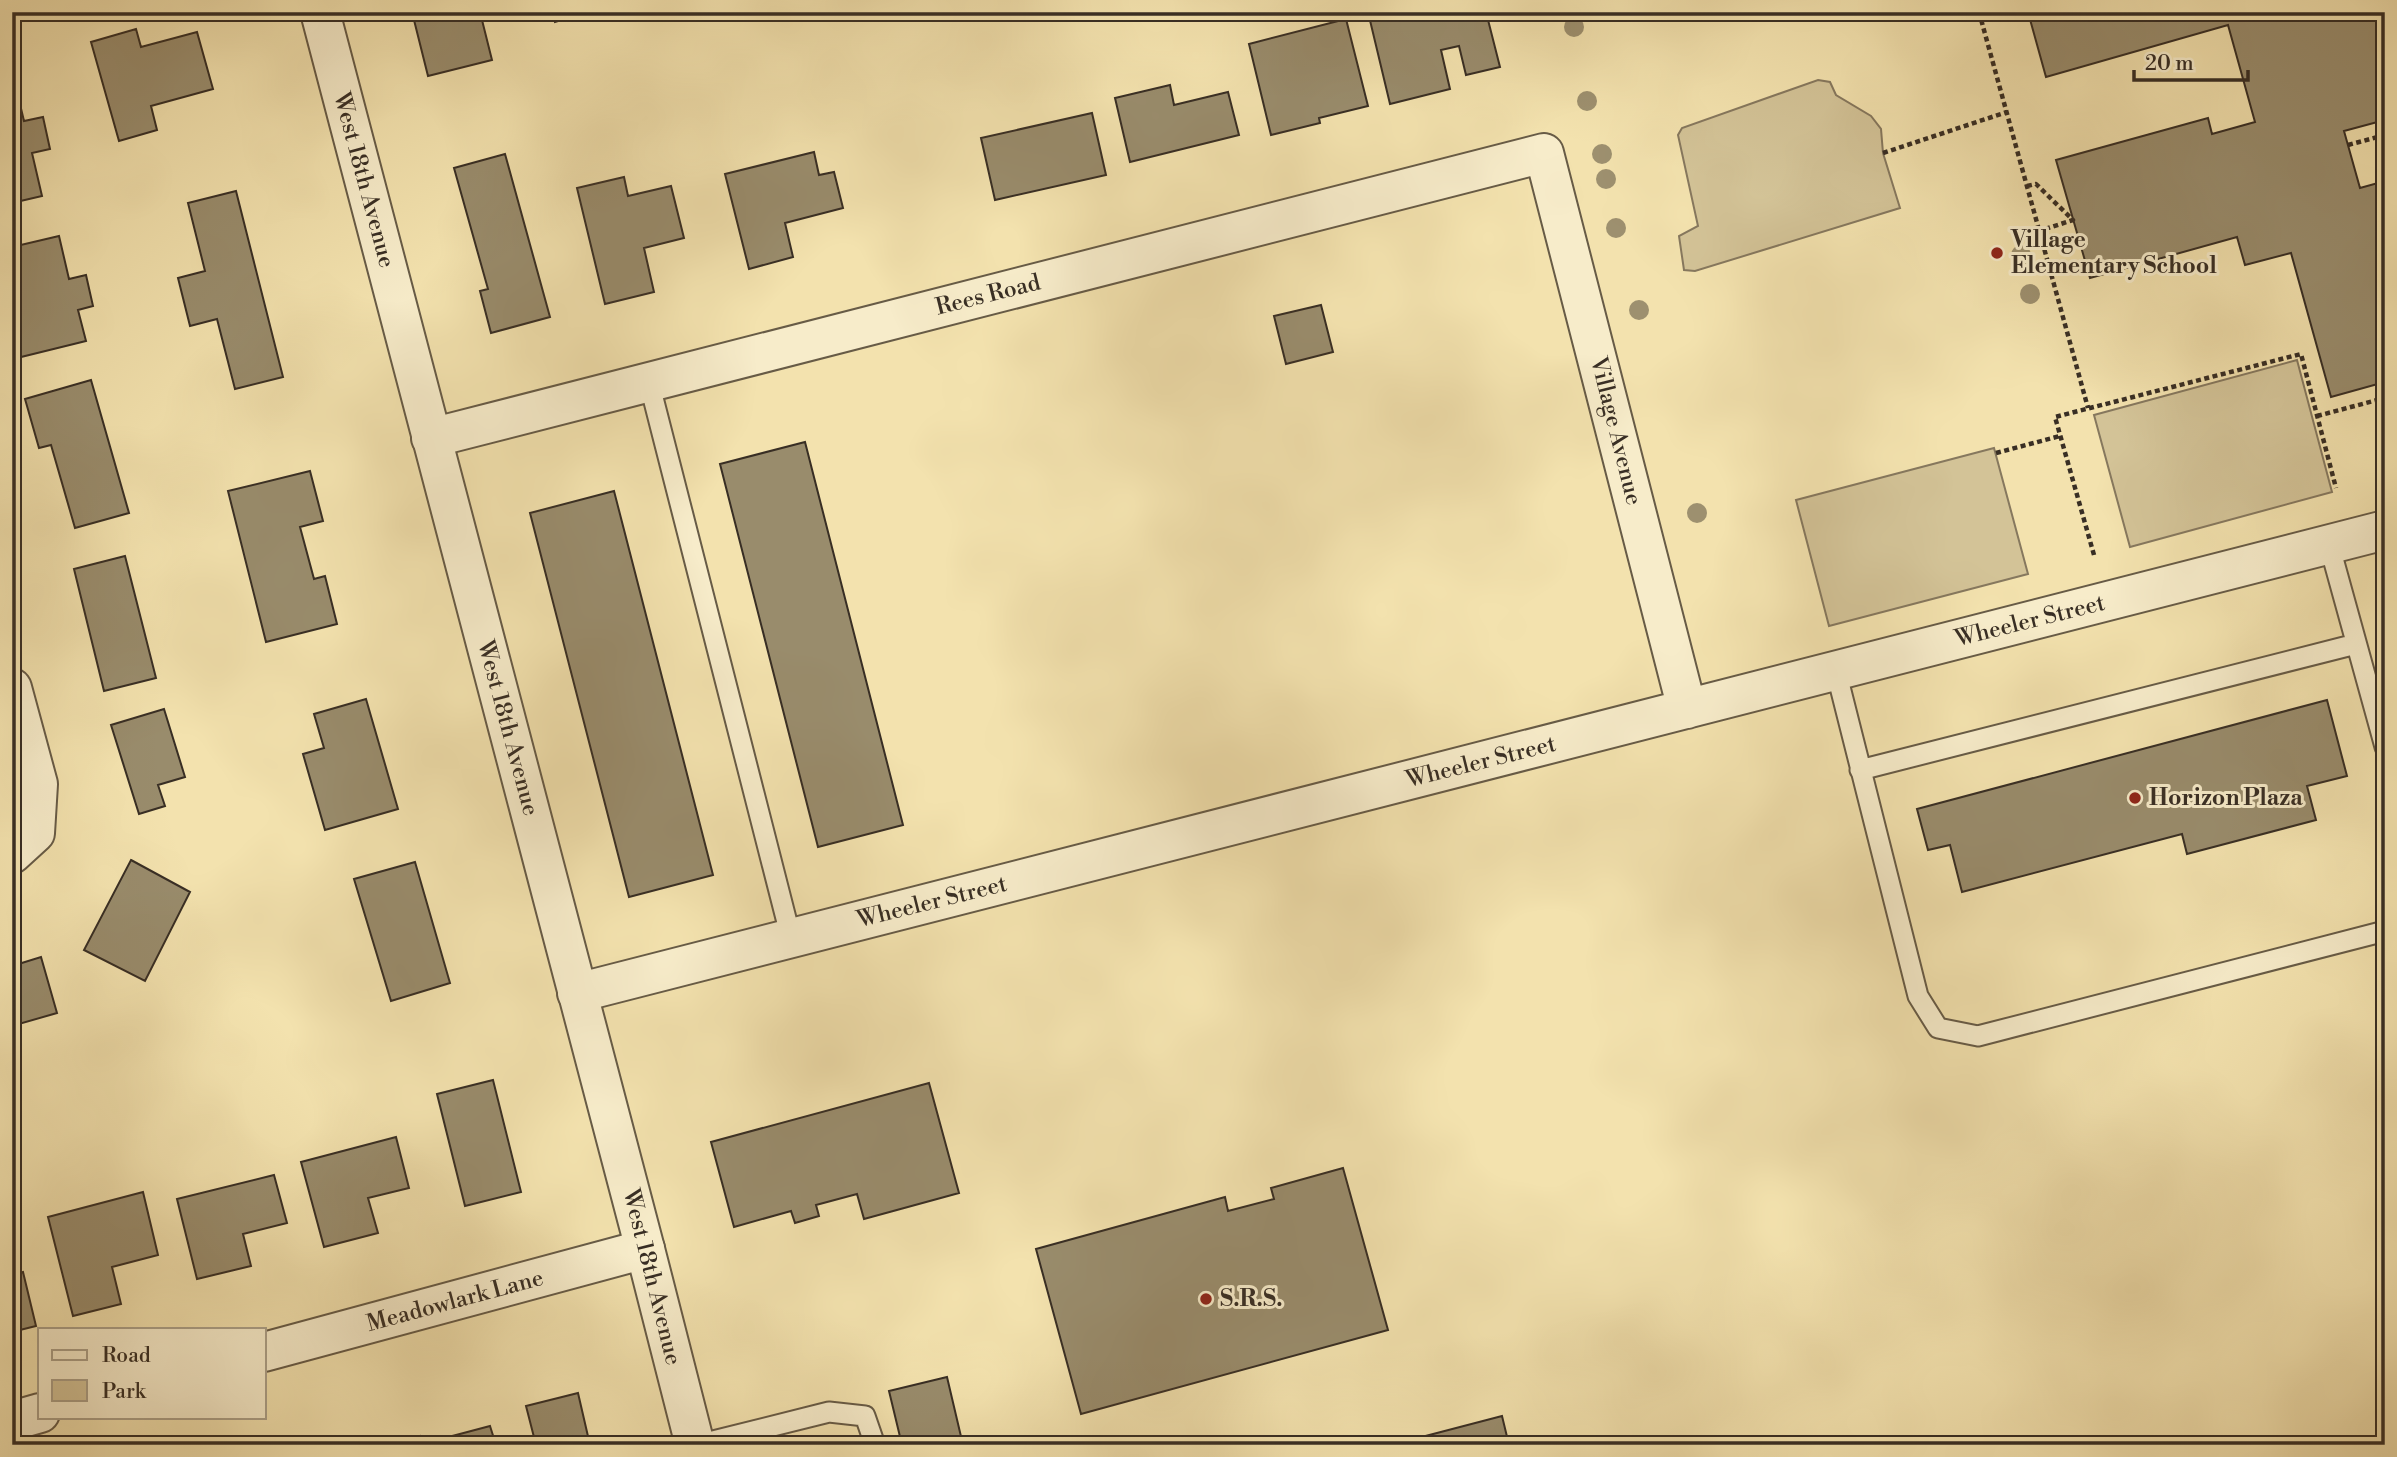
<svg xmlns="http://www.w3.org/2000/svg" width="2397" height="1457" font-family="'Libre Bodoni',serif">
	<rect width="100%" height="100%" fill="#f3e2ae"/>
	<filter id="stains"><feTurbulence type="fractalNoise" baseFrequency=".00286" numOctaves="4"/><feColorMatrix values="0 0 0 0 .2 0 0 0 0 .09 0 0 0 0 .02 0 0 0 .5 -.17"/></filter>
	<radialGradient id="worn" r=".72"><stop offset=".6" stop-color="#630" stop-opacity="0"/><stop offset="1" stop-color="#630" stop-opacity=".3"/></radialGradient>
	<!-- green -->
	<path fill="#d3c397" stroke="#86785e" stroke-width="2" d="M1818,80L1830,82L1836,95L1871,116L1881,129L1883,153L1900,208L1695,271L1684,270L1679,236L1698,226L1678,135L1682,128Z
		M2297,360L2332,492L2130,547L2094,415Z
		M1994,448L2028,574L1829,626L1796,500Z"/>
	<!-- building -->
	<path fill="#998c6c" stroke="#382e24" stroke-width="2" d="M412,12H480L492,60L428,76Z
		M553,12H588L555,22Z
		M1368,12H1486L1500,67L1466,75L1459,46L1441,50L1450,89L1390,104Z
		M2028,12H2385V120L2344,131L2360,188L2385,181V382L2331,397L2291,253L2245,265L2237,237L2090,278L2056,160L2208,118L2212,134L2255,122L2228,25L2046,77Z
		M1346,19L1368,106L1319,118L1320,123L1271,135L1249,44Z
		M136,29L141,47L197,32L213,89L151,106L157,130L119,141L91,42Z
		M12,71L24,121L43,117L50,149L32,153L42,196L12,203Z
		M1170,85L1174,105L1228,92L1239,135L1130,162L1115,98Z
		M1092,113L1106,175L995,200L981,138Z
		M814,152L819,175L834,172L843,208L785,223L793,257L749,269L725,174Z
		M505,154L550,317L491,333L480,291L488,289L454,168Z
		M624,177L628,196L671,186L684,238L644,248L654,292L605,304L577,188Z
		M236,191L283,377L235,389L217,319L190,326L178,278L205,271L188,203Z
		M59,236L69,279L86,275L93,306L78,310L86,341L17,358L12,339V316L19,315L12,285V247Z
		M1321,305L1333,352L1286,364L1274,316Z
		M91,380L129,513L75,528L51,445L39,448L25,399Z
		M805,442L903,825L818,847L720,464Z
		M310,471L323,521L300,527L314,579L325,576L337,624L266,642L228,491Z
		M614,491L713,875L629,897L530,513Z
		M125,556L156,678L104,691L74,569Z
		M366,699L398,809L325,830L303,754L324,748L314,714Z
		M2327,700L2347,776L2307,786L2316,820L2187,854L2182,834L1962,892L1950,845L1928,850L1917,809Z
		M164,709L185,777L158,785L165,806L139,814L111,725Z
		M131,860L190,892L145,981L84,950Z
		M415,862L450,983L391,1001L354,879Z
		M41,957L57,1013L12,1026V966Z
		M493,1080L521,1192L465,1206L437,1094Z
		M929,1083L959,1193L864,1219L857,1194L816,1205L819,1216L795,1223L791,1211L734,1227L711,1142Z
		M396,1137L409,1188L368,1198L378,1233L324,1247L301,1162Z
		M1343,1168L1388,1330L1081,1414L1036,1249L1225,1197L1228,1211L1274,1199L1271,1188Z
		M274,1175L287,1223L243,1234L251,1266L197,1279L177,1199Z
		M143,1192L158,1255L112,1267L121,1304L73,1316L48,1217Z
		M23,1272L36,1326L12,1332V1275Z
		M947,1377L963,1445H902L889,1391Z
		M578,1393L590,1445H536L526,1406Z
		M1502,1416L1509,1445H1391Z
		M490,1426L496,1445H387L420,1436L422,1444Z"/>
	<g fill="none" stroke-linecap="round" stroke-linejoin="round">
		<defs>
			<path id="service" d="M649,382L791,938
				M2329,544L2385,747
				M1836,671L1918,996L1938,1028L1978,1036L2385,931
				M1860,770L2356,644
				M697,1445L829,1412L865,1416L875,1445"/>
			<path id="minor" d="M431,438L1544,153L1687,709
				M12,688L38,784L35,833L12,854
				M577,993L2385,530
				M264,1352L645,1249
				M12,1421L40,1413"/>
			<path id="tertiary" d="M320,12L645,1249L695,1445"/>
		</defs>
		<!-- service casing -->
		<use href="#service" stroke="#675b46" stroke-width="23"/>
		<!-- minor casing -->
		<use href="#minor" stroke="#675b46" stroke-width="42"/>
		<!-- tertiary casing -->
		<use href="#tertiary" stroke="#675b46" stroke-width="42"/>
		<!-- path -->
		<path stroke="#382e24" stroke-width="4.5" stroke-dasharray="5 3.5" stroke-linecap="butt" d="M1979,12L2088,408
			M2348,145L2385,135
			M1883,153L2007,112
			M2027,186L2036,184L2073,220L2039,231
			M2317,416L2385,398
			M1996,453L2060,436
			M2094,555L2055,417L2301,354L2336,488"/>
		<!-- service -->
		<use href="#service" stroke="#f7ecca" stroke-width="19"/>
		<!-- minor -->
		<use href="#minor" stroke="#f7ecca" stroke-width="38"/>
		<!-- tertiary -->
		<use href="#tertiary" stroke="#f7ecca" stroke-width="38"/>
	</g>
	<!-- trees -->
	<g fill="#9d906f">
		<circle cx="1574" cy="27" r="10"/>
		<circle cx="1587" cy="101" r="10"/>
		<circle cx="1602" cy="154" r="10"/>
		<circle cx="1606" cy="179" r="10"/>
		<circle cx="1616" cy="228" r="10"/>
		<circle cx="2021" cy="255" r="10"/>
		<circle cx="2030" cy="294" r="10"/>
		<circle cx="1639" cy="310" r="10"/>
		<circle cx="1697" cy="513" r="10"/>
	</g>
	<!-- markers -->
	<g fill="#8f2418" stroke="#f7ecca" stroke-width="2.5">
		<circle cx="1997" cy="253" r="7"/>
		<circle cx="2135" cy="798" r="7"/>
		<circle cx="1206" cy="1299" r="7"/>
	</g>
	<g text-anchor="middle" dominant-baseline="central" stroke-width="6" stroke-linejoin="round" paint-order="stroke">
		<!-- street labels -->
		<g font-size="23" fill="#382e24" stroke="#f7ecca">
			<text transform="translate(364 180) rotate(75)">West 18th Avenue</text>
			<text transform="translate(988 295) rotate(-14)">Rees Road</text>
			<text transform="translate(1616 431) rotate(76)">Village Avenue</text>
			<text transform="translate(2030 621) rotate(-14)">Wheeler Street</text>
			<text transform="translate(508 728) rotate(75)">West 18th Avenue</text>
			<text transform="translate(1481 762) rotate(-14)">Wheeler Street</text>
			<text transform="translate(932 902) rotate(-14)">Wheeler Street</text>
			<text transform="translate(652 1277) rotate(76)">West 18th Avenue</text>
			<text transform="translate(455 1301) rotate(-15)">Meadowlark Lane</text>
		</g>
		<!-- poi labels -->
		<g font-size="23" font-weight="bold" fill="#382e24" stroke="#f7ecca" text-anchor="start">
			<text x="2011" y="240">Village<tspan x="2011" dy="26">Elementary School</tspan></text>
			<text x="2149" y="798">Horizon Plaza</text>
			<text x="1220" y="1299">S.R.S.</text>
		</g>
	</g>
	<!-- margin -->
	<rect width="2397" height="1457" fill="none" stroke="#f3e2ae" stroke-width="42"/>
	<rect x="14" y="14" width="2369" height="1429" fill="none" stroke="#382e24" stroke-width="3.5"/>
	<rect x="21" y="21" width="2355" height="1415" fill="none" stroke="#382e24" stroke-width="2"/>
	<!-- legend -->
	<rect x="38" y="1328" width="228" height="91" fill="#f7ecca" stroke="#aba088" stroke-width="2"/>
	<rect x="52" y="1350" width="35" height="10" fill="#f7ecca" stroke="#aba088" stroke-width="2"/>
	<text x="102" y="1362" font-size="21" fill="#382e24">Road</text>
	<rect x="52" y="1380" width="35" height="21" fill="#d3c397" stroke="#aba088" stroke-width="2"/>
	<text x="102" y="1398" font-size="21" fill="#382e24">Park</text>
	<!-- scale -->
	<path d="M2134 70v10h114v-10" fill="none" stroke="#382e24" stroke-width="3.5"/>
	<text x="2145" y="70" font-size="21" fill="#382e24" stroke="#f7ecca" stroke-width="5" paint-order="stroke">20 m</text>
	<rect width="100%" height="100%" filter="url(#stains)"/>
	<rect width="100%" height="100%" fill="url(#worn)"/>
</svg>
